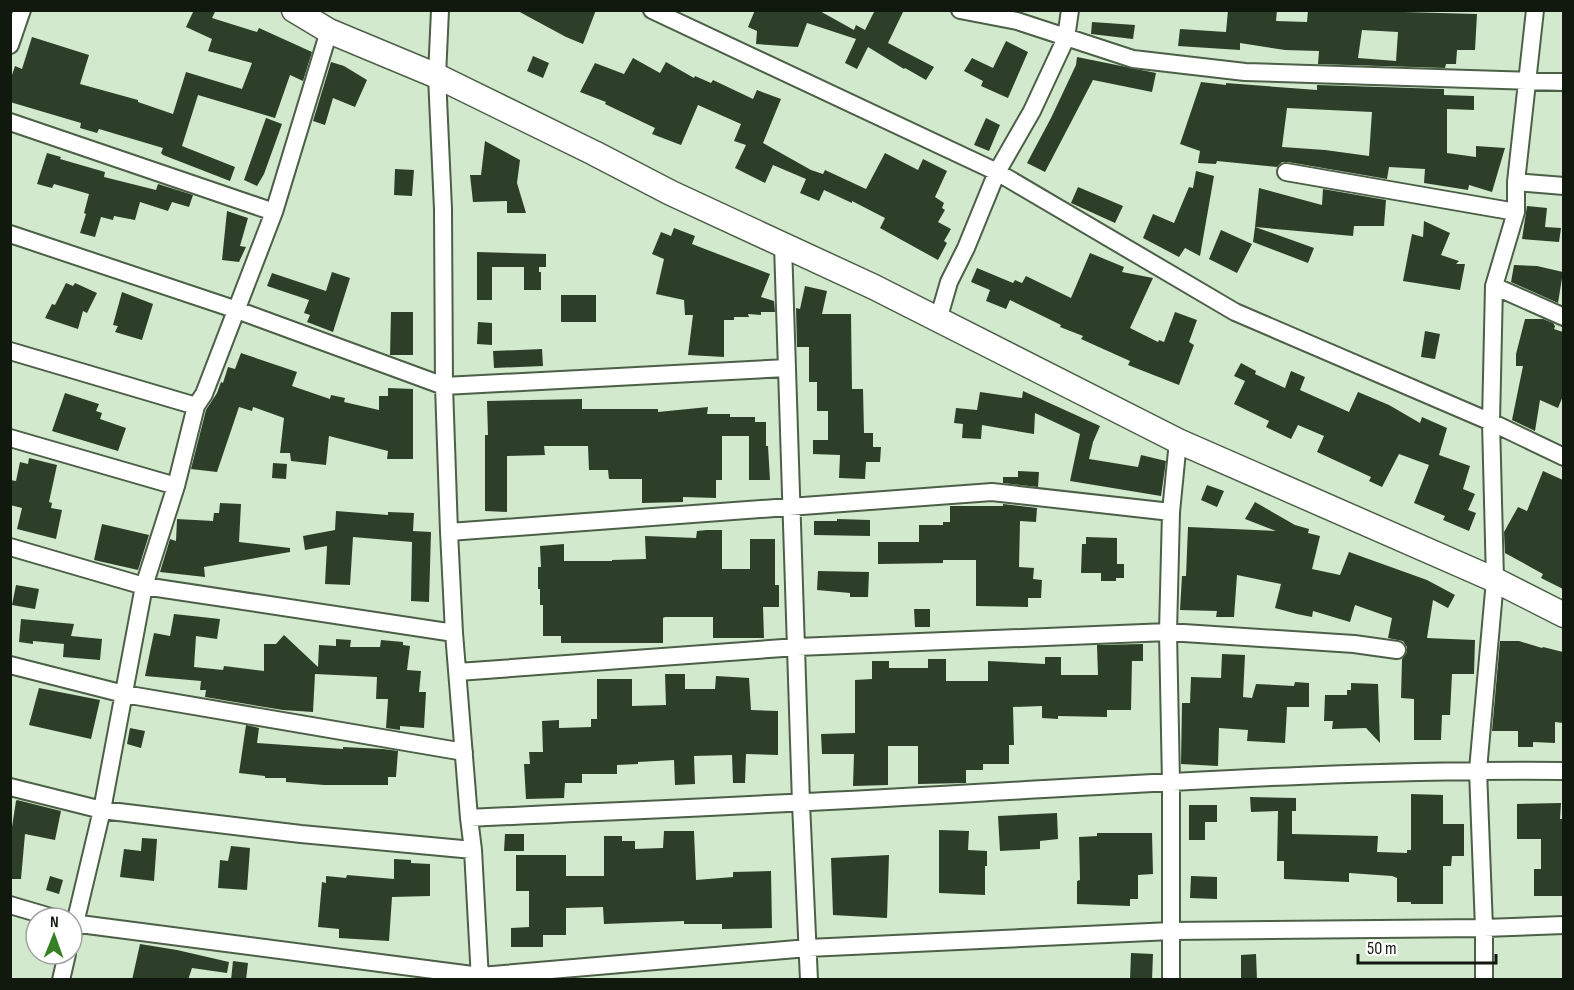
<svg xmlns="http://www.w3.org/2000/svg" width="1574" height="990" font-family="'Sofia Sans Condensed',sans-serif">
	<rect width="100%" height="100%" fill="#d2e9cd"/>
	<!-- building -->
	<path fill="#2d3f29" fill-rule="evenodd" d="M194,10H216L212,18L257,32L259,28L312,52L303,81L290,75L275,118L198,95L182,146L235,167L230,181L163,155L161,153L163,148L99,129L97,133L80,128L81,123L10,102V81L15,66L22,69L32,37L89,55L80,84L138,100V102L173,114L186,72L242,89L252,63L208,51L212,39L186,27Z
		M516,10H596L583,44L566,37Z
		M755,10H818L854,30L856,25L865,30L875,10H904L888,43L934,67L926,80L905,68L904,69L868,47L857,69L845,63L856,39L807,23L798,47L756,44L757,31L748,27Z
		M1228,10H1277L1276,21L1307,22L1308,10H1404V12L1477,14L1475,50H1457L1456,64H1446L1445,68L1318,64L1319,51L1285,50L1240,43V50L1178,46L1180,29L1226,32ZM1362,30L1398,32L1396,61L1358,58Z
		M1092,22L1135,25L1133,39L1091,34Z
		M1006,41L1028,52L1008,98L981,86L983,81L964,71L972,58L993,68Z
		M533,56L549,63L543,78L527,71Z
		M1077,57L1156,73L1152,92L1093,80L1045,172L1027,163L1051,118L1076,65Z
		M633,58L660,73L666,62L694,78L695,76L711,83L713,80L753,99L757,90L781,99L763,143L811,170L823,174L825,170L866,189L885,153L918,170L923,159L947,171L935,197L944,203L942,208L945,210L938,222L951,229L944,241L947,243L938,260L880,228L885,218L852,201V203L824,190L819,201L800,193L806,179L773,165L765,183L735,168L746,145L734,141L741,124L698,105L681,145L652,134L655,128L605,104L606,102L580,92L595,63L624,74Z
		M331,62L344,66L367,80L355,107L333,98L325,125L313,121Z
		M1201,82L1226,85V83L1317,90V85L1444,89V95L1474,96V110L1447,109V153L1476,157V146L1505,148L1492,192L1469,185L1468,190L1424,183L1425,169L1389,167L1387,179L1288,162H1282L1277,167L1217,161L1216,164L1198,163L1200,151L1180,144ZM1287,108L1372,112L1369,156L1325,150L1282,147Z
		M266,118L282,124L264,174L257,186L244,180Z
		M986,118L1000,125L989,151L974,145Z
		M485,141L520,160L517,183L526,213H507V201L473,202L470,175H481Z
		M47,153L61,157L60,159L105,172L104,177L156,190L158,184L193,195L189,207L172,202L168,211L140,202L135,220L114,216L113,220L101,217L95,237L80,233L86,214L84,213L89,194L54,184L52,188L37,184Z
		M395,169L414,170L412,196L394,195Z
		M1196,171L1214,176L1200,256L1185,248L1179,257L1143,238L1153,214L1174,223L1189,187L1193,188Z
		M1078,187L1123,206L1115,223L1071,203Z
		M1259,188L1322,205L1323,189L1386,200L1384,226H1354L1353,236L1255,227Z
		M1527,206L1547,208L1545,227L1561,228L1559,242L1522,239Z
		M227,211L248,218L240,246L246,247L239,262L222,260Z
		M1424,221L1450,233L1441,255L1459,261L1456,264H1465L1460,290L1403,281L1412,234L1423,237Z
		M1255,227L1314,248L1308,263L1253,242Z
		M674,228L695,236L692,244L770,274L761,297L774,301L775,312H761V315L748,314L749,317H734V320H724V357L688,355L693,315H685L684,300L656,294L664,259L652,254L661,232L671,236Z
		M1221,230L1252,244L1237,273L1209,259Z
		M477,252L546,254V267H539V272H541V290H524V267H492V300H477Z
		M1090,253L1124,267L1122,272L1153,278L1130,328L1158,342L1159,340L1164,342L1175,312L1197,320L1189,342L1194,345L1179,385L1128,365L1130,361L1081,339L1083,336L1060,327L1061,325L1010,300L1006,309L986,301L990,290L971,282L977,268L1013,283L1015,280L1022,283L1026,276L1071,298Z
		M1514,265L1537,266L1563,272L1558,303L1511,282Z
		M332,272L350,278L333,332L307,322L310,315L304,313L309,300L267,286L272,273L326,291Z
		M66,283L73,286L75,283L97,293L87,313L83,311L78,329L45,318L52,304L55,305Z
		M805,286L827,291L822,314H851L852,389H863L864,433H873V447H881L880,462H866L865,479L839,478L840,455L813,454V440H828V411H817V382H809V347H797L796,308L800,309Z
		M122,292L153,304L142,340L115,332L118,326L113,325Z
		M561,295H596V322H561Z
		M391,312H413V355H390Z
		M1525,319H1543L1553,323L1555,326L1554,329L1563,332V396L1558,408L1540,400L1535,431L1512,420L1523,366H1516V354Z
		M478,322L492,323V345L477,344Z
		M1425,331L1440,334L1435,359L1421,357Z
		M542,349L543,366L494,368L493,351Z
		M241,353L297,372L292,386L330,399L331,395L345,398L344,402L379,410V396H388V388L413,389V459H387L388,451L329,436L326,465L291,461L290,453H280L284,418L253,407L252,411L239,407L217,472L191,469L206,410L217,393L221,382L223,383L228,367L235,369Z
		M1241,363L1256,371L1255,374L1285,388L1291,371L1305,377L1300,390L1349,412L1358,392L1389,405L1420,423L1422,417L1447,428L1439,455L1470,466L1463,489L1475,494L1468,510L1476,513L1469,531L1443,520L1445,516L1414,503L1429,465L1399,454L1382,487L1369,481L1371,477L1317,452L1324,436L1298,425L1291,439L1266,427L1269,421L1234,404L1245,381L1234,376Z
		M1023,391L1100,426L1093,442L1089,459L1138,467L1141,455L1166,461L1161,496L1070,481L1080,434L1035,413L1034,434L982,425L981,439L962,438L963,424L954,423L956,408L977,410L980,392L1022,398Z
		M65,393L99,404L96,411L102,413L100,419L126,428L118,451L52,431Z
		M582,399V409H658V412L708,407L707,414H730V417H755V422H766V446H768L770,480H749V436H722V480H716V498L683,497V502L642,503V479H609L608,470H589L588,446H544L545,455L507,456V512L485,511V435H488L487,401Z
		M29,458L57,465L49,502L52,503L51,508L62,510L56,539L17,529L22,508L10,505V480L16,481L20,462L28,464Z
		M273,463L287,464L286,479L272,478Z
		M1018,471L1039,472L1038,487L1003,483V477H1018Z
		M1543,471L1563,480V589L1541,578L1543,574L1505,553L1504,532L1518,507L1527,511Z
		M1207,485L1224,491L1217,507L1201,500Z
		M1255,502L1295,525L1309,529L1308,533L1320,536L1312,569L1340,575L1349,552L1427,580L1455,595L1448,608L1433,600L1427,638L1475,640L1474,674H1452L1450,715H1442L1441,740H1414V699L1401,698L1402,659L1407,652V647L1403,641L1388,638L1392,618L1355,605L1350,622L1313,611L1312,617L1297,614L1275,608L1281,584L1237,575L1234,617H1216L1217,611L1180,610L1182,576H1186L1188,527L1276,531L1245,519Z
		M220,503L241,504L239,542L290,548V552L204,567L205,577L160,572L170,539L176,541L177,519L213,521L214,513H219Z
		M1003,504L1037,508L1036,522L1020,521L1019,567L1034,568L1033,579L1042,580L1041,598H1028V607L976,606V560H943V563L878,564V542H919V525H943V522H950V506H1003Z
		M336,511L388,515V512L414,513L413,531L431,532L429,602L411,601L412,542L353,537L350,585L325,584L327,546L305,550L303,536L335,530Z
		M837,519L870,520V536L814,535V521H837Z
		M102,524L149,535L138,570L94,560Z
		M707,530H722V569H750V539H775V585H779V607H763L764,638H713V617H665L663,618V643H561V636H543V605H540V589H538V567H541L540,546L564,544V561H612V560L646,559L645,536L696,538L697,531Z
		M1086,537L1117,538V564H1124V578H1116V581H1101V573H1081L1082,544H1086Z
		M818,571L869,572L868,597H850V593L817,590Z
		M16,585L39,589L35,609L12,605Z
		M914,609H930V627H915Z
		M174,614L220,619L217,639L196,636L194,667L223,670L224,666L264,671V644H276L284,635L318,667L319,645L336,646V639L351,640L350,647H380L381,640L403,642V645L410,646L407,670L421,671L419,692H426L424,728L400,726V730L386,728L388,699H376L377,677L315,674L313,712L283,710L205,697L206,690H200L201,681L145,676L154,633L170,636Z
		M21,619L74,624L71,636L102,639L100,660L63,657L64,644L33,641V644L19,642Z
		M1500,641H1519L1542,648L1543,647L1563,652V723L1555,722V743L1533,742V747H1518V731H1492Z
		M1143,644V661H1132L1131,710H1107V717L1058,716V719L1042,718V706L1013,707L1014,745H1009V764H983V770H966V783L918,784V746H888V785L853,786L854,754H822L821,734L855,733V680L872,679V661H889V668H928V659H946V681H988V661L1045,664V657H1061V675H1098L1097,645Z
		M1222,654L1245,655L1243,697L1252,698L1256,684L1294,686L1295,682L1309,683V707H1287L1285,743L1247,741L1248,730L1219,728L1218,766L1181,764L1182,703H1190L1191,677L1221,678Z
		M665,674H685V689H715L716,676L749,678L751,710L778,711V755L746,754L745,783H733L732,755L694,756L695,784L675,785L674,760L638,762V764L617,765V774H582V783H565L564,798L526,799L524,764H530L529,752H543L542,721L559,720V728L591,727V719H597V679H632V706L666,705Z
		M1351,683L1378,684L1380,743L1366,728L1332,729L1333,721H1324L1325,695H1347V690H1351Z
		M39,688L100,700L91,739L29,725Z
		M246,725L259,728L257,743L343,749V747L383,749L398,751L396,777H388V785H324L286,782V778H265V776L239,773Z
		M130,728L145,731L141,748L127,744Z
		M1411,794L1443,795V824H1464V856H1452L1451,866H1443V904H1411V902H1397V878L1392,876L1349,873V882L1284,879V861H1277L1278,811L1251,812L1250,797L1296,798V811H1292V834L1378,836L1377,852L1407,853V850H1411Z
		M17,800L61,811L55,840L25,834L21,879H10V840L16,801Z
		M1561,803L1560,819H1563V896H1534V869H1541V839H1517V804Z
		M1189,805H1217V822H1205V840H1189Z
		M1057,813L1058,839L1040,841V849L1000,851L998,816Z
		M939,830L969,831L968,850L987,851V866H985V895L939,893Z
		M664,831H694L696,880L733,877V872L771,871L772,928L722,929V924H684V921L604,924L603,907L566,908V935H543V947H511V928L529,927V891H516V855H566V876H604V836H622V841H635V849L663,848Z
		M1097,833H1152L1153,874L1138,875V899H1130V906L1077,904V881L1080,880L1079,837L1097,836Z
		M505,834H524V851H504Z
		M142,838L157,839L154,881L120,877L124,849L141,851Z
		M231,846L250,848L247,890L218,888L220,860L228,861Z
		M889,855L887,918L833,915L831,858Z
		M394,859L411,860V863L430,864V896L392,897L389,941L339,938V929L318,927L322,882L326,883V876L346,878L347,875L394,879Z
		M50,876L63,880L59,894L46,890Z
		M1191,876L1217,877V899L1190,898Z
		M140,944L177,950L229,962L227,973L192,968L188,980H132Z
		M1131,953L1153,954L1152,980H1130Z
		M1256,954L1257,980H1241V955Z
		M233,961L248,963L246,980H231Z"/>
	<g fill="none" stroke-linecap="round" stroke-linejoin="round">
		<defs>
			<path id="street" d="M440,10L437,76L443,209L444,386L449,532L454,633L469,818L473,850L480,980
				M652,10L997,172L1235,312L1491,422L1564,457
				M960,10L1017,21L1133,59L1245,72L1564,82
				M10,45L22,10
				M10,122L274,212
				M1286,172L1516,212
				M1516,182L1564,186
				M10,234L237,310L444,386L787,368
				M783,245L801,803L809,980
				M1494,286L1564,317
				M938,320L949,282L966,248L997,172L1032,111L1066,38L1070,10
				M10,351L196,406
				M10,438L176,486
				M449,532L992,492L1171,512
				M10,547L144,586L454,633
				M10,665L124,694L464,752
				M458,672L797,647L1168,632L1354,644L1397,650
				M10,787L102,810L301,834L473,850
				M469,818C638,810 806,803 975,793C1171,782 1367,769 1564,771
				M10,905L54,918
				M72,923L480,976L808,948L1171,931L1484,928L1564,925
				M72,936L102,810L144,586L176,486L196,406L204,394L274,212L329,31
				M61,980L67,954
				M1171,980V782L1168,632L1171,512L1178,441
				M1484,980V928L1478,770L1495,580L1491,422L1494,286L1516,212V182L1535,10"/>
			<path id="secondary" d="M294,10L329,31L437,76L594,153L671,193L874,287L1178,441L1495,580L1564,615"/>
		</defs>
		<!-- street casing -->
		<use href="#street" stroke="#4c5f47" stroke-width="20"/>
		<!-- secondary casing -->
		<use href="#secondary" stroke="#4c5f47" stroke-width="27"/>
		<!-- street -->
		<use href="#street" stroke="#fff" stroke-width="16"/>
		<!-- secondary -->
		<use href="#secondary" stroke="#fff" stroke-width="24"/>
	</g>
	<!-- border -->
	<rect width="1574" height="990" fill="none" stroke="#11190f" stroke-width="24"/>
	<!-- north arrow -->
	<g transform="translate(54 936) rotate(1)"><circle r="28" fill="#ffffff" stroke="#a0a39f" stroke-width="1.5"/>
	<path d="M0-4.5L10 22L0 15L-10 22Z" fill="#377f24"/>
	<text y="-9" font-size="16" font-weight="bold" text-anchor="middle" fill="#11190f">N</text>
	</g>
	<!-- scale -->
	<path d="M1358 954v9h138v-9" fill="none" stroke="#11190f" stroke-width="3"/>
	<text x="1367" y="954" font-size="18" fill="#11190f" stroke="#ffffff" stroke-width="4.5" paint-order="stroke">50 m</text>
</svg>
